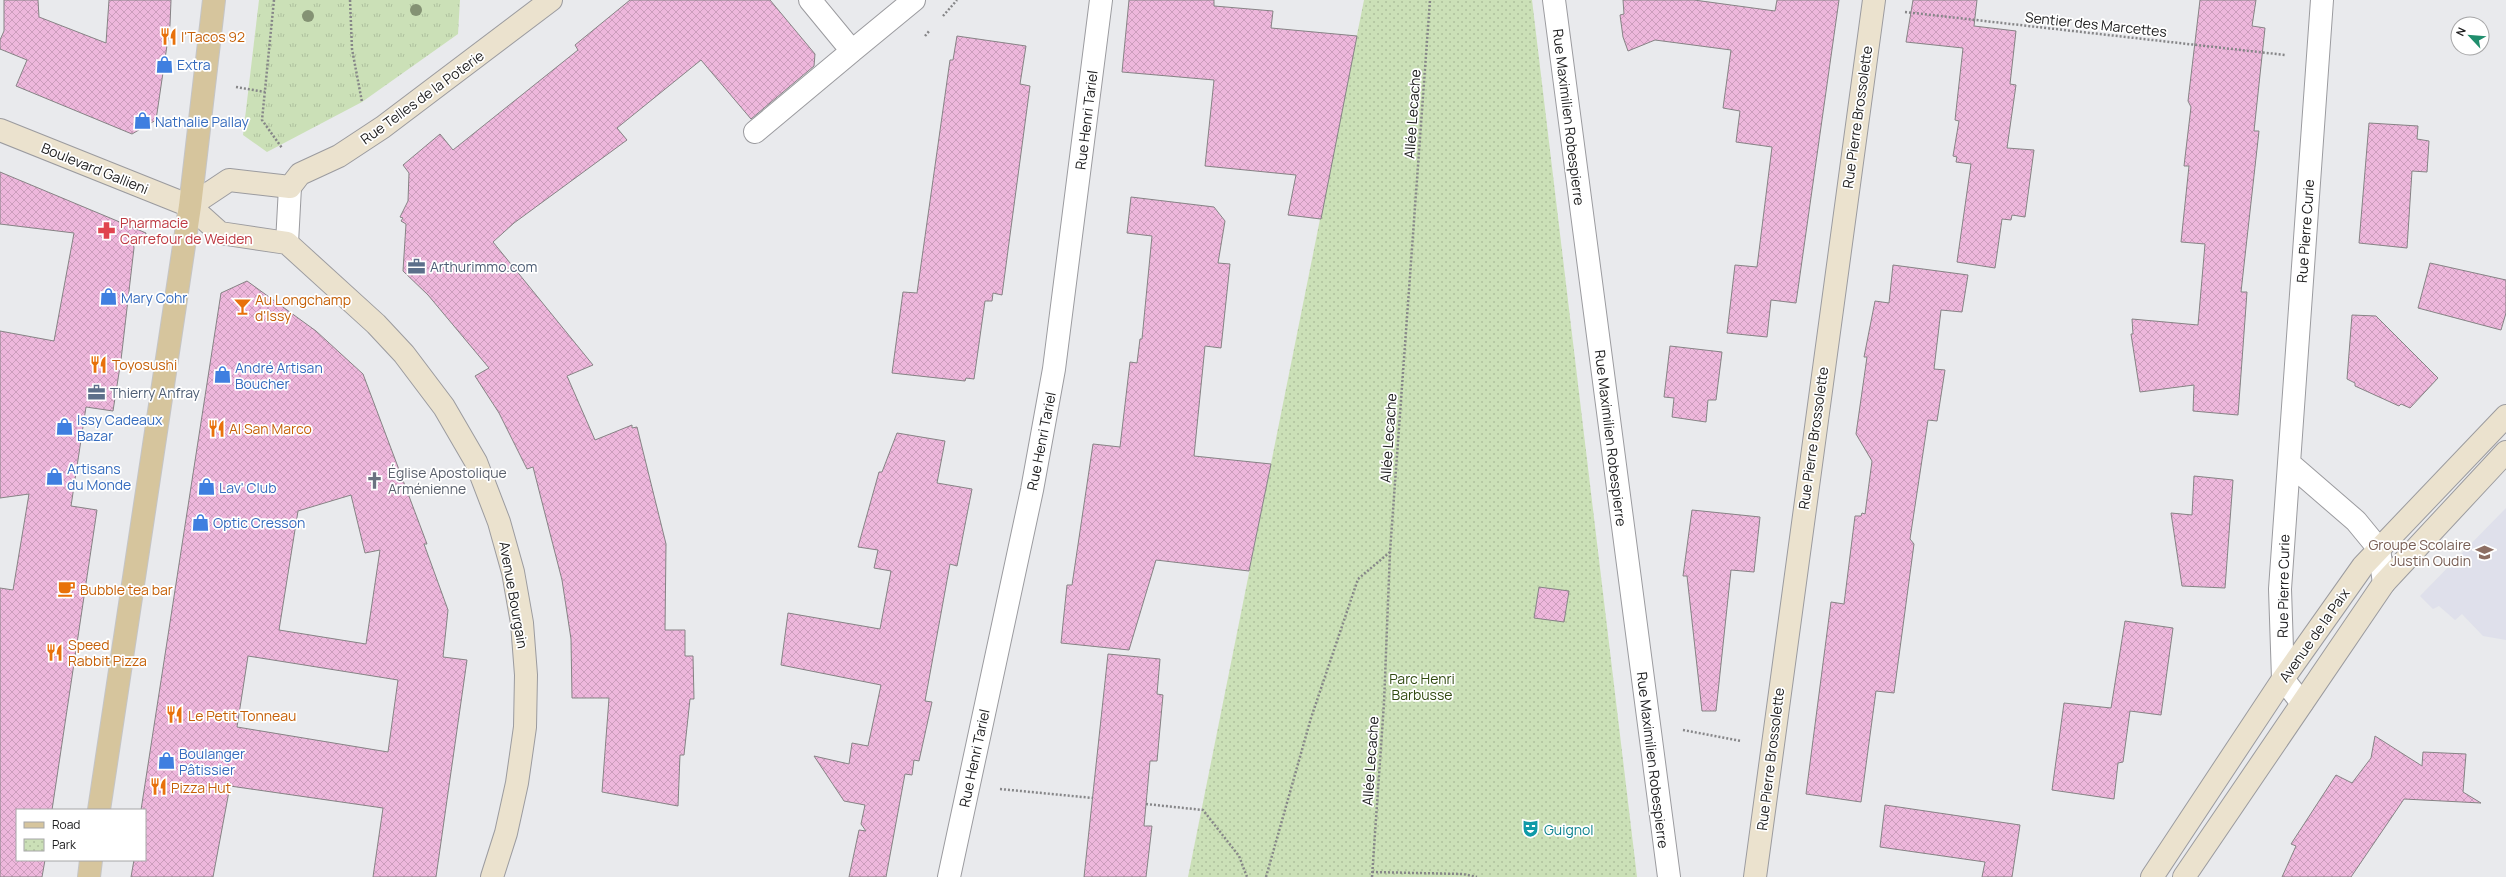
<svg xmlns="http://www.w3.org/2000/svg" width="2506" height="877" font-family="Manrope,sans-serif">
	<defs>
		<pattern id="grass-tufts" width="24" height="20" patternUnits="userSpaceOnUse"><rect width="24" height="20" fill="#cbe0b7"/><path d="M3 7l-1-3M5 7V3M7 7l1-3M15 17l-1-3M17 17v-4M19 17l1-3" fill="none" stroke="#aec09d"/></pattern>
		<pattern id="park-dots" width="8" height="8" patternUnits="userSpaceOnUse"><rect width="8" height="8" fill="#cbe0b7"/><path d="M2 2h.1M6 6h.1" fill="none" stroke="#aec09d" stroke-width="1.8" stroke-linecap="round"/></pattern>
		<pattern id="building-cross-hatch" width="8" height="8" patternUnits="userSpaceOnUse"><rect width="8" height="8" fill="#eeb7dc"/><path d="M0 0l8 8M0 8l8-8" fill="none" stroke="#cc9dbc"/></pattern>
	</defs>
	<rect width="100%" height="100%" fill="#e9eaed"/>
	<!-- built -->
	<path fill="#dfe0eb" d="M2506,508V640L2483,636L2462,614L2455,620L2439,606L2433,609L2420,596Z"/>
	<!-- grass -->
	<path fill="url(#grass-tufts)" d="M259,0H460L458,34L362,102L267,152L243,135Z"/>
	<!-- park -->
	<path fill="url(#park-dots)" d="M1364,0H1532L1637,877H1188Z"/>
	<!-- building -->
	<path fill="url(#building-cross-hatch)" stroke="#868385" fill-rule="evenodd" d="M4,0H38L39,17L106,43L109,0H171L170,25L156,120L132,134L16,86L27,60L0,49V40L4,31Z
		M630,0H770L815,54L814,66L751,119L701,60L617,128L627,140L514,223L493,242L593,365L567,376L595,440L632,425V428L637,427L666,544L665,630H685V656H693L694,699H690L684,755H680L678,806L602,792L609,698H572L571,639L562,580L533,467L527,469L499,413L475,376L489,368L428,295L403,271L406,224L401,221L403,218L400,217L408,201L409,173L403,165L440,134L453,150L578,50L575,45Z
		M1129,0H1214V6L1273,11L1271,28L1357,36L1321,219L1288,215L1296,175L1205,166L1214,80L1122,72Z
		M1623,0H1694L1775,11L1777,0H1839L1796,303L1771,300L1767,337L1727,333L1735,265L1757,267L1772,147L1736,142L1740,111L1723,108L1731,50L1655,40L1628,51L1623,37L1620,15L1624,14Z
		M1913,0H1977L1974,26L2016,31L2010,84L2016,85L2007,148L2034,150L2025,217L2012,215L2011,220L2002,219L1995,268L1957,262L1971,164L1956,162L1957,157L1953,156L1959,121L1955,120L1963,48L1906,42Z
		M2200,0H2256L2252,26L2265,28L2254,131H2259L2241,292H2247L2238,415L2193,411L2194,385L2140,392L2131,334H2133L2132,319L2198,325L2205,244L2181,242L2189,166H2184L2191,107L2188,101Z
		M957,36L1026,46L1020,84L1030,86L1002,295L993,293L992,301H985L974,379L966,378L965,381L892,373L903,292L917,293L950,60H953Z
		M2369,123L2418,126L2417,139L2429,141L2427,172L2412,171L2407,248L2359,243Z
		M0,172L146,233L144,242L133,241L134,248L121,360L113,411L86,407L71,506L97,510L52,810H17V860H45L42,877H0V588L13,590L29,494L0,498V331L54,341L74,233L0,224Z
		M1131,197L1214,207L1225,221L1218,263L1230,264L1221,348L1205,346L1194,456L1271,464L1249,571L1156,560L1129,650L1061,643L1067,585H1072L1093,444L1120,447L1130,362L1137,363L1140,339H1142L1152,236L1127,233Z
		M2430,263L2506,280V313L2501,330L2418,308Z
		M1893,265L1968,275L1962,312L1941,310L1934,369L1945,370L1937,421L1928,420L1910,539L1914,544L1894,693L1876,691L1861,802L1806,794L1831,602L1844,604L1855,516H1861L1862,513L1865,514L1872,461L1856,434L1867,357H1864L1875,301L1889,303Z
		M247,281L316,331L363,374L427,544H424L448,610L443,657L467,660L436,877H373L383,808L230,786L213,877H131L134,860H145V810H141L221,293ZM351,495L365,553L380,550L366,644L279,630L298,511ZM248,656L398,680L388,752L237,727Z
		M2352,315L2376,316L2438,378L2410,408L2401,404L2399,406L2355,386V383L2347,379Z
		M1670,346L1722,352L1716,400H1708L1706,422L1672,417L1674,398L1664,397Z
		M897,433L945,441L937,483L972,489L957,566L950,564L925,701L932,702L919,761L914,760L912,775L905,774L886,877H849L859,830L866,831L861,824L865,805L844,801L814,756L849,764L852,743L868,746L881,685L781,665L788,613L880,629L891,571L874,568L878,550L858,547L879,472H882Z
		M2194,476L2233,480L2225,588L2182,586L2171,513L2192,515Z
		M1692,510L1760,517L1754,572L1731,570L1716,711H1702L1687,576H1683Z
		M1539,587L1569,591L1564,622L1534,618Z
		M2125,621L2173,628L2161,715L2130,711L2123,762L2118,763L2114,799L2052,790L2064,703L2111,708Z
		M1108,654L1160,659L1157,694L1163,695L1157,761H1150L1144,826H1152L1146,877H1084Z
		M2375,736L2422,766L2423,752L2466,754L2463,792L2481,803L2404,799L2351,877H2282L2296,846L2291,844L2336,775L2352,783L2371,758Z
		M1885,805L2020,825L2012,877H1982L1985,862L1880,847Z"/>
	<g fill="none" stroke-linecap="round" stroke-linejoin="round">
		<defs>
			<path id="street" d="M1554,0L1669,877
				M852,51L914,0
				M755,132L852,51L810,0
				M287,243L290,187
				M2289,463L2322,0
				M2302,703L2283,679L2280,589L2289,463L2356,521L2379,549L2384,583
				M949,877L1032,490L1054,369L1101,0"/>
			<path id="secondary" d="M0,130L190,206L220,233L287,243L376,324L404,354L444,407L476,462L499,522L513,572L522,623L526,675L525,727L517,783L506,833L492,877
				M190,206L229,180L290,187L300,174L339,156L383,127L551,0
				M1755,877L1874,0
				M2152,877L2283,679L2363,566L2506,416
				M2184,877L2384,583L2506,452"/>
			<path id="primary" d="M99,810L190,206L214,0
				M89,877L91,860"/>
		</defs>
		<!-- street casing -->
		<use href="#street" stroke="#9b9b9f" stroke-width="24"/>
		<!-- secondary casing -->
		<use href="#secondary" stroke="#9b9b9f" stroke-width="24"/>
		<!-- primary casing -->
		<use href="#primary" stroke="#c5c5c6" stroke-width="24"/>
		<!-- path -->
		<path stroke="#868688" stroke-width="2.5" stroke-dasharray="2 2" stroke-linecap="butt" d="M274,0L262,120L282,148
			M350,0L352,49L362,102
			M1905,12L2285,55
			M943,16L957,0
			M925,36L930,30
			M236,87L265,92
			M1683,730L1741,741
			M1000,789L1093,798
			M1146,804L1203,810L1239,856L1247,877
			M1372,872L1463,874L1477,877
			M1266,877L1311,718L1358,579L1390,552
			M1372,877L1384,703L1390,552L1430,0"/>
		<!-- street -->
		<use href="#street" stroke="#fff" stroke-width="22"/>
		<!-- secondary -->
		<use href="#secondary" stroke="#ebe2ce" stroke-width="22"/>
		<!-- primary -->
		<use href="#primary" stroke="#d6c59d" stroke-width="22"/>
	</g>
	<!-- trees -->
	<g fill="#849274">
		<circle cx="416" cy="10" r="6"/>
		<circle cx="308" cy="16" r="6"/>
	</g>
	<!-- icons -->
	<defs>
		<symbol id="restaurant-bare" viewBox="-9 -9 18 18"><path d="M-5-6h1v4h1v-4h1v4h1v-4h1v5L-1.5 .5V6h-2V.5L-5-1ZM5-6V6H3V1.5H1.5Q1.5-4 5-6Z" fill="#e8710a" stroke="#fff" stroke-width="2.5" paint-order="stroke"/></symbol>
		<symbol id="shop-bare" viewBox="-9 -9 18 18"><path d="M-5-2.5h2.3a2.7 3.5 0 0 1 5.4 0H5L5.5 6h-11ZM-1.5-2.5h3a1.5 2.3 0 0 0-3 0Z" fill="#3f7fe0" stroke="#fff" stroke-width="2.5" paint-order="stroke"/></symbol>
		<symbol id="pharmacy-bare" viewBox="-9 -9 18 18"><path d="M-2-6h4v4h4v4h-4v4h-4v-4h-4v-4h4Z" fill="#e0444e" stroke="#fff" stroke-width="2.5" paint-order="stroke"/></symbol>
		<symbol id="office-bare" viewBox="-9 -9 18 18"><path d="M-6-3h4V-5.5h4V-3h4V5H-6ZM-1-4.5V-3h2v-1.5ZM-6 0V1H6V0Z" fill="#5c6f8a" stroke="#fff" stroke-width="2.5" paint-order="stroke"/></symbol>
		<symbol id="bar-bare" viewBox="-9 -9 18 18"><path d="M-6-5H6L.8 .8V4.5H3.5V6h-7V4.5H-.8V.8Z" fill="#e8710a" stroke="#fff" stroke-width="2.5" paint-order="stroke"/></symbol>
		<symbol id="church-bare" viewBox="-9 -9 18 18"><path d="M-1.2-6h2.4v3.5h3.3v2.4h-3.3V6h-2.4V-.1h-3.3v-2.4h3.3Z" fill="#6b7280" stroke="#fff" stroke-width="2.5" paint-order="stroke"/></symbol>
		<symbol id="school-bare" viewBox="-9 -9 18 18"><path d="M0-5L7-2L0 1L-7-2ZM-4 1L0 2.5L4 1V4Q0 6-4 4Z" fill="#8d6e63" stroke="#fff" stroke-width="2.5" paint-order="stroke"/></symbol>
		<symbol id="cafe-bare" viewBox="-9 -9 18 18"><path d="M-5.5-4.5H6V0H3Q3 3.5 0 3.5H-2.5Q-5.5 3.5-5.5 0ZM3-3.2v2h1.7v-2ZM-6 4.5H4V6H-6Z" fill="#e8710a" stroke="#fff" stroke-width="2.5" paint-order="stroke"/></symbol>
		<symbol id="theatre-bare" viewBox="-9 -9 18 18"><path d="M-5-5.5Q0-4 5-5.5V0Q5 5 0 6Q-5 5-5 0ZM-3.3-2.5H-1v1.5H-3.3ZM1-2.5H3.3v1.5H1ZM-2.8 1Q0 5.5 2.8 1Z" fill="#0f9aa8" stroke="#fff" stroke-width="2.5" paint-order="stroke"/></symbol>
	</defs>
	<g fill-rule="evenodd">
		<use href="#restaurant-bare" x="156" y="24" width="25" height="25"/>
		<use href="#shop-bare" x="152" y="52" width="25" height="25"/>
		<use href="#shop-bare" x="130" y="108" width="25" height="25"/>
		<use href="#pharmacy-bare" x="94" y="218" width="25" height="25"/>
		<use href="#office-bare" x="404" y="254" width="25" height="25"/>
		<use href="#shop-bare" x="96" y="284" width="25" height="25"/>
		<use href="#bar-bare" x="230" y="294" width="25" height="25"/>
		<use href="#restaurant-bare" x="86" y="352" width="25" height="25"/>
		<use href="#shop-bare" x="210" y="362" width="25" height="25"/>
		<use href="#office-bare" x="84" y="380" width="25" height="25"/>
		<use href="#shop-bare" x="52" y="414" width="25" height="25"/>
		<use href="#restaurant-bare" x="204" y="416" width="25" height="25"/>
		<use href="#shop-bare" x="42" y="464" width="25" height="25"/>
		<use href="#church-bare" x="362" y="468" width="25" height="25"/>
		<use href="#shop-bare" x="194" y="474" width="25" height="25"/>
		<use href="#shop-bare" x="188" y="510" width="25" height="25"/>
		<use href="#school-bare" x="2472" y="540" width="25" height="25"/>
		<use href="#cafe-bare" x="54" y="576" width="25" height="25"/>
		<use href="#restaurant-bare" x="42" y="640" width="25" height="25"/>
		<use href="#restaurant-bare" x="162" y="702" width="25" height="25"/>
		<use href="#shop-bare" x="154" y="748" width="25" height="25"/>
		<use href="#restaurant-bare" x="146" y="774" width="25" height="25"/>
		<use href="#theatre-bare" x="1518" y="816" width="25" height="25"/>
	</g>
	<g text-anchor="middle" dominant-baseline="central" stroke-width="3.5" stroke-linejoin="round" paint-order="stroke">
		<!-- street labels -->
		<g font-size="14" fill="#212122" stroke="#fff">
			<text transform="translate(2096 24) rotate(6)">Sentier des Marcettes</text>
			<text transform="translate(422 97) rotate(-36)">Rue Telles de la Poterie</text>
			<text transform="translate(1412 114) rotate(-86)">Allée Lecache</text>
			<text transform="translate(1569 117) rotate(83)">Rue Maximilien Robespierre</text>
			<text transform="translate(1857 117) rotate(-82)">Rue Pierre Brossolette</text>
			<text transform="translate(1086 120) rotate(-83)">Rue Henri Tariel</text>
			<text transform="translate(95 168) rotate(22)">Boulevard Gallieni</text>
			<text transform="translate(2305 231) rotate(-86)">Rue Pierre Curie</text>
			<text transform="translate(1388 438) rotate(-86)">Allée Lecache</text>
			<text transform="translate(1611 438) rotate(83)">Rue Maximilien Robespierre</text>
			<text transform="translate(1813 438) rotate(-82)">Rue Pierre Brossolette</text>
			<text transform="translate(1041 441) rotate(-79)">Rue Henri Tariel</text>
			<text transform="translate(2283 586) rotate(-89)">Rue Pierre Curie</text>
			<text transform="translate(514 595) rotate(80)">Avenue Bourgain</text>
			<text transform="translate(2314 635) rotate(-55)">Avenue de la Paix</text>
			<text transform="translate(974 758) rotate(-78)">Rue Henri Tariel</text>
			<text transform="translate(1770 759) rotate(-83)">Rue Pierre Brossolette</text>
			<text transform="translate(1653 760) rotate(83)">Rue Maximilien Robespierre</text>
			<text transform="translate(1370 761) rotate(-86)">Allée Lecache</text>
		</g>
		<!-- food labels -->
		<g font-size="14" fill="#c56008" stroke="#fff" text-anchor="start">
			<text x="181" y="36">I'Tacos 92</text>
			<text x="255" y="299">Au Longchamp<tspan x="255" dy="16">d'Issy</tspan></text>
			<text x="112" y="364">Toyosushi</text>
			<text x="229" y="428">Al San Marco</text>
			<text x="80" y="589">Bubble tea bar</text>
			<text x="68" y="644">Speed<tspan x="68" dy="16">Rabbit Pizza</tspan></text>
			<text x="188" y="715">Le Petit Tonneau</text>
			<text x="171" y="787">Pizza Hut</text>
		</g>
		<!-- shop labels -->
		<g font-size="14" fill="#366cbe" stroke="#fff" text-anchor="start">
			<text x="177" y="64">Extra</text>
			<text x="155" y="121">Nathalie Pallay</text>
			<text x="121" y="297">Mary Cohr</text>
			<text x="235" y="367">André Artisan<tspan x="235" dy="16">Boucher</tspan></text>
			<text x="77" y="419">Issy Cadeaux<tspan x="77" dy="16">Bazar</tspan></text>
			<text x="67" y="468">Artisans<tspan x="67" dy="16">du Monde</tspan></text>
			<text x="219" y="487">Lav' Club</text>
			<text x="213" y="522">Optic Cresson</text>
			<text x="179" y="753">Boulanger<tspan x="179" dy="16">Pâtissier</tspan></text>
		</g>
		<!-- health labels -->
		<g font-size="14" fill="#be3a42" stroke="#fff" text-anchor="start">
			<text x="120" y="222">Pharmacie<tspan x="120" dy="16">Carrefour de Weiden</tspan></text>
		</g>
		<!-- service labels -->
		<g font-size="14" fill="#4e5e75" stroke="#fff" text-anchor="start">
			<text x="430" y="266">Arthurimmo.com</text>
			<text x="110" y="392">Thierry Anfray</text>
		</g>
		<!-- worship labels -->
		<g font-size="14" fill="#5b616d" stroke="#fff" text-anchor="start">
			<text x="388" y="472">Église Apostolique<tspan x="388" dy="16">Arménienne</tspan></text>
		</g>
		<!-- education labels -->
		<g font-size="14" fill="#785e54" stroke="#fff" text-anchor="end">
			<text x="2471" y="544">Groupe Scolaire<tspan x="2471" dy="16">Justin Oudin</tspan></text>
		</g>
		<!-- park labels -->
		<g font-size="14" fill="#314a11" stroke="#fff">
			<text x="1422" y="678">Parc Henri<tspan x="1422" dy="16">Barbusse</tspan></text>
		</g>
		<!-- culture labels -->
		<g font-size="14" fill="#0d838f" stroke="#fff" text-anchor="start">
			<text x="1544" y="829">Guignol</text>
		</g>
	</g>
	<!-- legend -->
	<rect x="16" y="809" width="130" height="52" fill="#ffffff" stroke="#a6a6a7"/>
	<rect x="24" y="822" width="20" height="6" fill="#d6c59d" stroke="#a6a6a7"/>
	<text x="52" y="829" font-size="12" fill="#212122">Road</text>
	<rect x="24" y="839" width="20" height="12" fill="url(#park-dots)" stroke="#a6a6a7"/>
	<text x="52" y="849" font-size="12" fill="#212122">Park</text>
	<!-- north arrow -->
	<g transform="translate(2470 36) rotate(296)"><circle r="19" fill="#ffffff" stroke="#a6a6a7"/>
	<path d="M0-3L7 15L0 10L-7 15Z" fill="#208e6d"/>
	<text y="-6" font-size="11" font-weight="bold" text-anchor="middle" fill="#212122">N</text>
	</g>
</svg>
